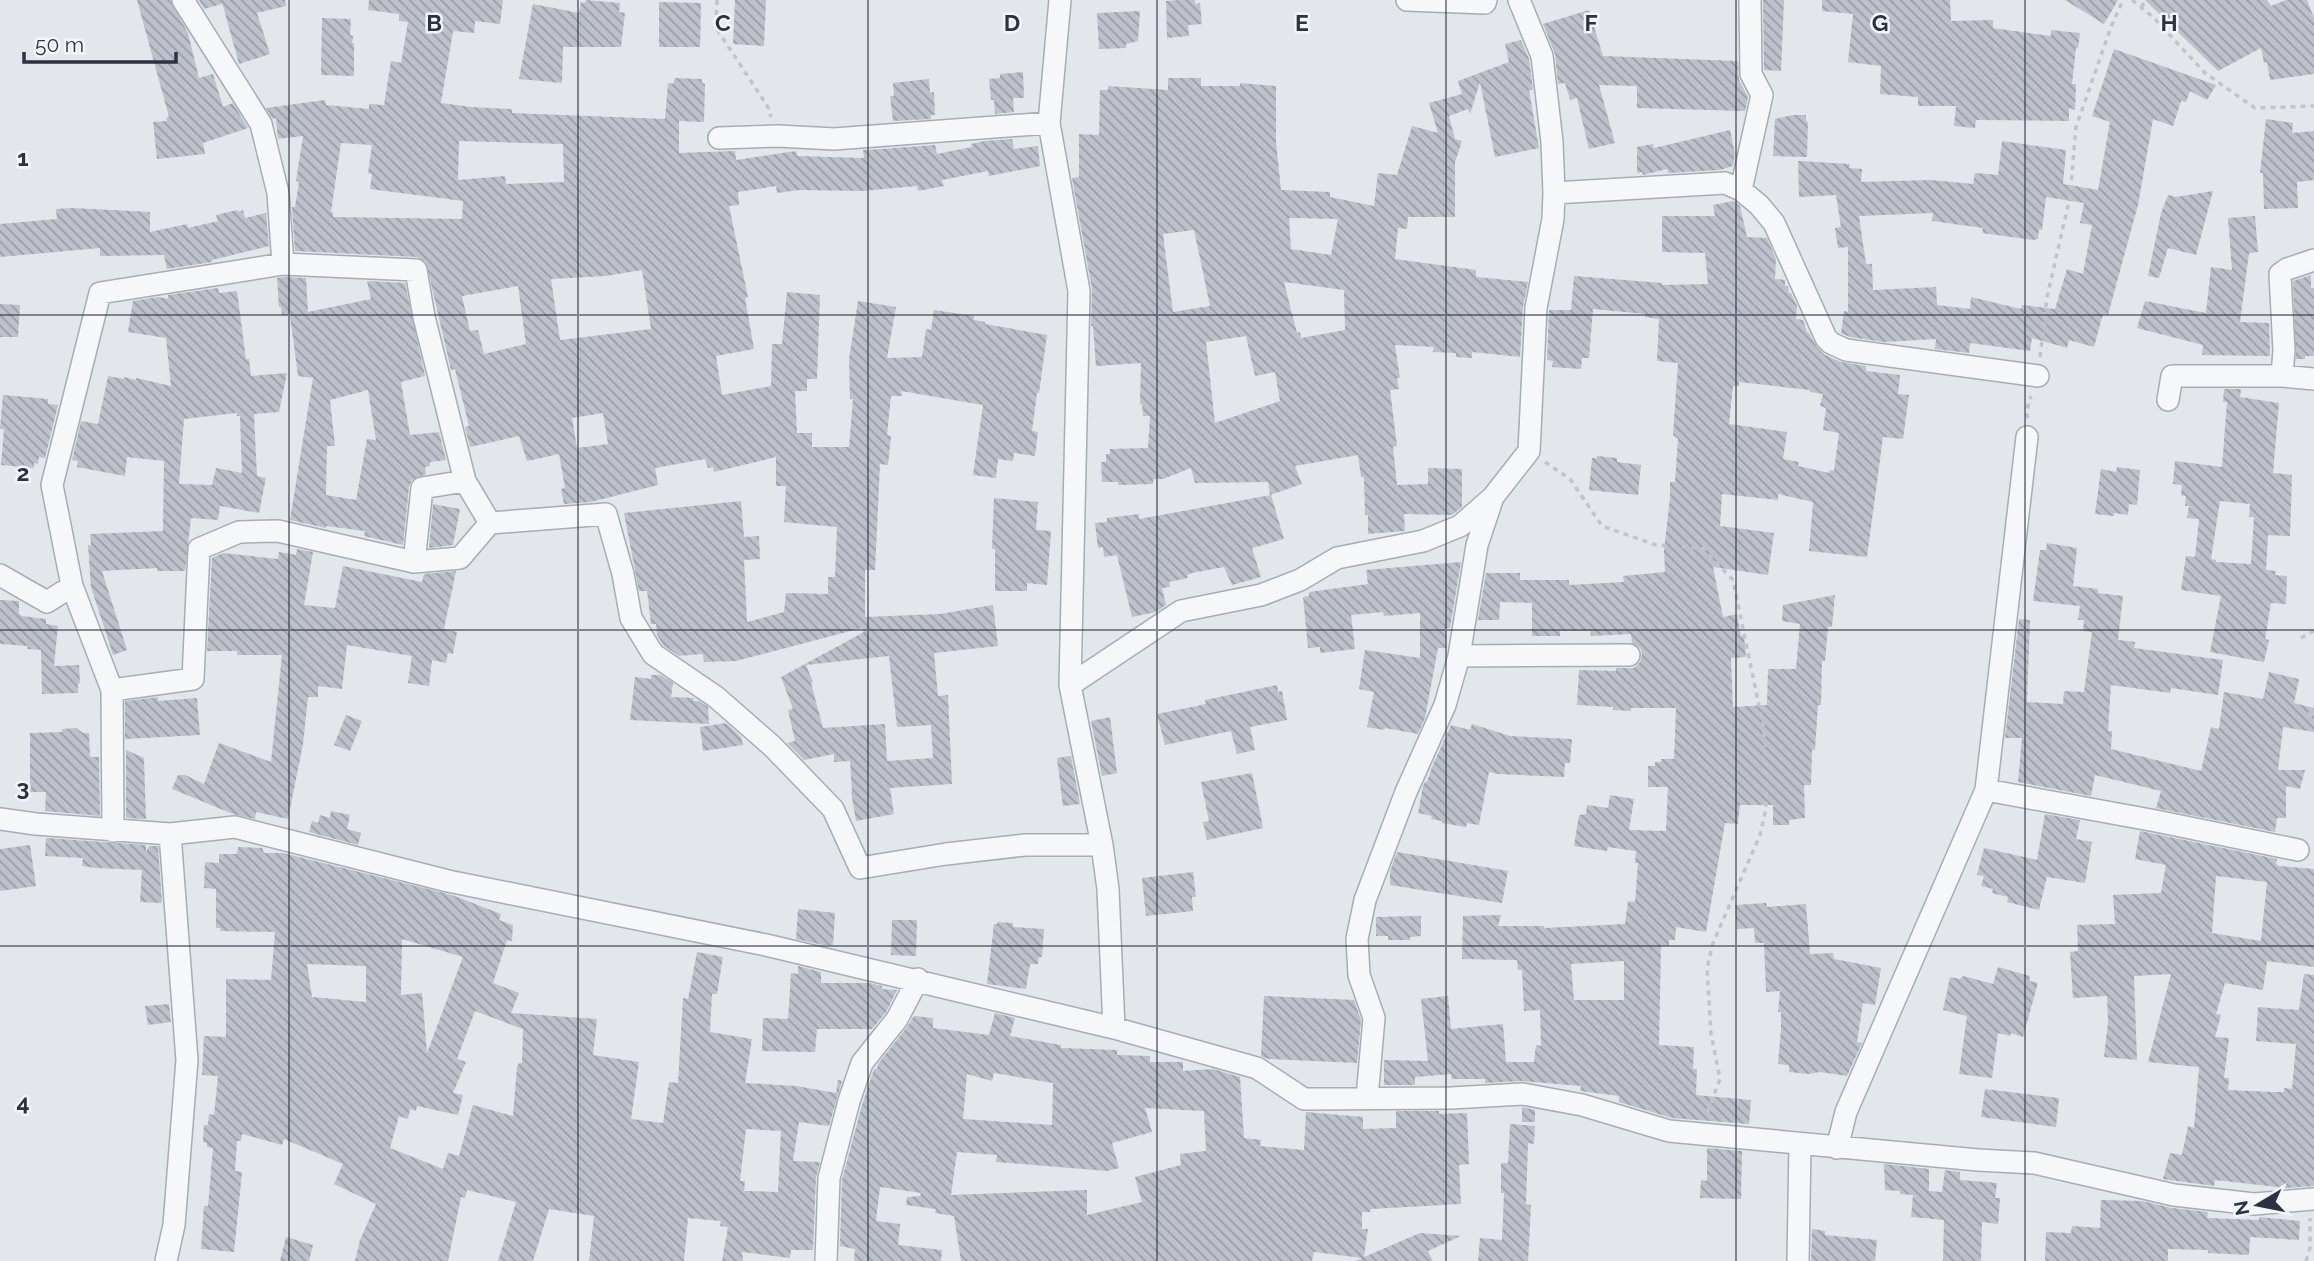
<svg xmlns="http://www.w3.org/2000/svg" width="2314" height="1261" font-family="Raleway,sans-serif">
	<defs>
		<pattern id="building-back-hatch" width="6" height="6" patternUnits="userSpaceOnUse" patternTransform="scale(1.75)"><rect width="6" height="6" fill="#bdc1cb"/><path d="M-1 5l2 2M0 0l6 6M5-1l2 2" fill="none" stroke="#9a9da6"/></pattern>
	</defs>
	<rect width="100%" height="100%" fill="#e3e6eb"/>
	<!-- building -->
	<path fill="url(#building-back-hatch)" fill-rule="evenodd" d="M137,0H170L188,33L199,78L213,74L223,107L233,103L248,128L203,143L205,154L157,159L153,122L167,121L166,118L169,117Z
		M199,0H285L286,6L257,13L270,54L239,64L222,2V4L204,9Z
		M369,0H503L500,24L475,21L474,33L453,31L441,103L471,107L512,109V113L665,119L668,83L673,84L675,78L702,79V83L705,84L704,122L679,121V153L735,151L736,160L796,151L797,156L864,158L863,150H868L935,145L937,154L972,147L971,144L984,141L1012,139L1014,149L1038,146L1040,166L989,176L988,171L942,180L944,186L918,191L917,186L862,191L799,190L777,193L776,186L738,192L739,205L729,206L748,297L745,298L754,349L716,356L722,395L771,386L772,344H782L787,292L820,295L817,379H807V391H795L797,433H812V447H849L853,399H850L849,359L858,301L896,307L887,358L922,357L926,329L931,330L934,310L974,316V320L985,322V324L1047,335L1039,393H1037L1032,431L1038,432L1035,456L1014,453L1013,461L998,459L996,478L973,475L983,405L901,391L902,396H891L887,435L891,436L888,465L880,464L875,570H865V617L940,614L993,605L998,646L934,653L938,696L948,695L952,784L890,788L894,814L856,821L851,792H852L850,761L834,762V754L804,760L787,743L795,741L788,710L793,709L781,677L864,632L862,628L736,661L704,662L703,654L679,656L663,645L657,635L656,624H651L647,591H639L624,513L741,501L744,537L759,536L760,559L744,560L747,622L784,612L786,593L828,594V577H835L837,527L784,522L786,486H776V457L714,472L713,467L708,468L705,459L655,468L658,485L591,502L564,504L561,489L565,488L559,454L527,461L519,436L470,447L465,427L469,426L455,369L451,370L426,262L417,257L295,251L292,207H295L299,182L296,181L303,136L278,139L276,118L273,119L266,108L325,100L326,105L369,109V104L384,105L391,61L401,63L408,22L399,21V14L368,10ZM459,141L563,144L564,182L506,184L505,176L458,180ZM341,143L372,145L368,173L372,174L370,189L463,201L462,219L333,217V212H331ZM642,270L651,329L560,340L551,279L606,276ZM518,286L526,344L484,354L478,330L470,331L462,296ZM603,413L608,444L577,448L572,418ZM889,656L897,727L931,725L933,758L887,761L885,724L823,728L811,683L813,682L806,665Z
		M586,0L620,3L619,12L625,13L621,47H563L562,83L519,79L533,4L579,13L581,2L585,3Z
		M735,0H766L764,46L733,44Z
		M1180,0H1195V4L1200,3L1202,24L1188,25L1189,36L1167,38L1166,1Z
		M1763,0H1784L1781,71L1764,70Z
		M1822,0H1950L1951,21L1993,20V28L2051,36V30L2080,33L2078,48H2076L2072,84H2076L2075,110L2069,108V121L1976,120L1975,128L1954,126L1956,106H1918V97L1880,94L1881,66L1848,62L1853,14L1822,11Z
		M2065,0H2118L2104,24Z
		M2145,0H2267L2271,6L2286,0H2307L2314,18V74L2270,80L2267,62L2264,63L2261,48L2218,71Z
		M659,2L701,3L700,47H659Z
		M1589,10L1603,56L1738,61L1739,80L1748,97L1745,111L1637,108V86L1599,85L1615,143L1589,149L1577,98L1570,100L1565,83L1558,84L1555,54L1543,24Z
		M1140,11L1138,41L1126,44V48L1099,49L1097,13Z
		M322,18L351,19L350,35L353,36L352,43H354V76L321,75Z
		M1521,40L1529,59L1533,90H1529L1539,148L1495,157L1480,82L1470,114L1468,109L1449,116L1455,139L1462,141L1455,162V217H1408L1407,229L1398,228L1395,259L1476,270V277L1528,282L1523,307L1520,357L1472,352V358L1456,357V353L1433,352L1434,347L1395,345L1400,378H1397L1399,389L1390,390L1397,446L1393,447L1397,485L1428,484V468L1462,469V507L1452,515L1404,514L1405,531L1368,534V515H1365L1364,477H1361L1358,455L1295,466L1302,484L1270,495L1268,482L1195,483L1191,468L1163,479H1153V484L1118,485V482H1102L1101,462H1106V454H1110V449L1148,448L1150,416H1143L1142,404H1140L1141,363L1096,366L1093,326H1091L1092,289L1072,178L1079,177V134L1099,135L1100,90H1108V86L1168,90V78H1201V86H1240V83L1276,86V142L1281,190L1330,192V197L1374,206L1378,173L1397,175L1412,126L1438,133L1429,103L1462,94L1458,81L1509,62L1505,44ZM1289,218L1338,219L1331,255L1291,249ZM1194,230L1210,306L1173,312L1163,234ZM1284,282L1344,290L1345,330L1301,338L1300,332L1297,333ZM1246,336L1255,376L1275,372L1280,401L1215,423L1206,342Z
		M2114,49L2216,85L2207,100L2190,91L2186,102L2181,101L2173,126L2153,119L2138,205L2108,315L2103,314L2094,347L2069,340L2067,348L2032,338L2030,351L1970,343L1969,353L1935,349L1936,339L1884,342L1850,337L1841,333L1844,311L1848,312V247L1838,248L1835,228L1841,227L1836,195L1799,197L1798,161L1850,164L1849,168L1862,169L1861,182L1931,180L1973,184L1975,173L1998,175L2002,141L2066,150L2063,184L2098,190L2110,122L2092,116ZM2046,197L2084,203L2080,223L2092,225L2083,274L2067,269L2055,309L2022,305L2021,309L1971,297L1970,309L1937,305L1936,287L1873,290L1872,264H1866L1859,216L1933,213L1932,221L1983,228L1982,233L2033,240L2038,239L2039,229L2042,230Z
		M1023,72L1024,98H1013L1014,112L995,114L994,100H991L989,79L1000,78V74Z
		M929,79L930,93L934,92L935,115H931V119L893,121L890,96H894L893,83Z
		M1793,115H1806V121L1808,122L1807,157L1773,156L1775,119Z
		M2266,119L2293,123L2292,133L2314,131V180L2297,182L2298,208L2264,209L2263,173H2260Z
		M1730,130L1735,154L1733,166L1720,170L1668,173L1667,169L1643,175L1642,172L1637,173V147L1653,144L1654,148Z
		M2213,191L2196,255L2168,248L2159,278L2148,276L2161,213L2168,195L2176,197Z
		M1733,201L1740,206L1747,237L1767,238L1776,259L1775,279L1785,280V286H1788L1789,293H1791L1797,306L1796,319L1803,320L1807,332L1809,333L1817,347L1825,355L1841,362L1866,366V371L1900,375L1898,394L1909,395L1903,439L1883,437L1867,557L1809,551L1813,502L1778,494V500L1722,494L1720,526L1774,533L1768,575L1713,567L1723,617L1737,614L1741,636H1744L1746,657L1731,658L1733,707L1767,705L1768,669H1796L1800,624L1782,621L1783,605L1835,595L1832,627H1828L1825,661H1822L1821,705H1818L1815,750H1812L1811,785H1804L1805,818L1789,820V825H1773V805H1740L1738,824L1725,823L1706,932L1676,927L1675,940H1669V946L1661,945L1659,1045L1694,1047L1693,1069H1697L1696,1095L1751,1100L1749,1124L1672,1118L1619,1102V1096L1580,1091L1581,1086L1522,1081L1485,1083V1079H1452L1451,1074L1415,1077V1085H1384V1060L1428,1061L1421,999L1448,996L1451,1029L1503,1024L1506,1062H1534L1536,1045L1541,1046L1540,1010L1524,1011L1522,970H1518L1517,960L1462,959L1463,916L1501,915L1498,926H1544V928L1625,924L1628,901L1635,902L1638,863H1635L1636,851L1608,847L1607,851L1574,846L1579,815L1586,814L1587,805L1608,808L1610,795L1634,799L1629,830L1666,831L1668,787H1648V766H1655V762H1661V759H1674L1676,708H1631V711L1613,710V707L1577,705L1579,670L1616,671V668H1634L1640,662L1642,656L1641,649L1632,643L1631,634L1591,636L1590,631H1560V636H1532V603L1500,602L1499,620H1478L1486,573H1520V580H1569V585L1624,582L1623,576L1665,572L1664,551L1670,497V482H1675L1678,439L1673,435L1678,363L1657,361L1659,319L1645,317V314L1593,309L1589,358H1582L1581,369L1552,367L1553,361L1547,360L1549,310H1571L1574,276L1662,283V285L1708,284L1705,253L1662,252V216H1715L1713,205ZM1739,382L1810,390V392L1823,394L1820,406L1826,408L1823,430L1839,433L1834,471L1830,470L1829,473L1798,466L1799,462L1783,459L1787,432L1729,424L1733,386H1739ZM1624,961V1000H1574L1571,964Z
		M73,208L150,212V232L187,224L188,228L218,221L216,215L237,210L238,212L243,210L245,218L266,213L269,246L212,260V262L167,269L164,255L100,256V248L0,257V224L57,219L56,209Z
		M2255,216L2258,252L2249,253L2240,322L2269,323L2270,356L2202,355L2203,345L2137,328L2145,301L2206,313L2211,267L2232,270L2228,218Z
		M2311,275V288H2314V356H2305V359H2296L2293,281Z
		M284,277L306,278L308,312L371,299L367,281L405,283L425,376L401,382L410,435L439,432L446,460L430,462V466L425,467L426,474L412,480L409,487L403,545L364,536L365,531L326,526V528L290,520L313,378L298,376L290,315H282L281,307H279L277,278ZM368,390L376,440L367,439L356,500L326,495L327,446H335L330,400Z
		M218,288L219,293L237,291L246,359H249L251,376L287,373L279,412L254,414L257,476L266,478L259,513L220,506L218,520L191,518L185,571H157V568L102,571L127,650L113,655L91,587L88,545H91L90,534L163,531L164,461L127,457L125,476L77,467L78,461L72,460L81,421L98,424L108,376L124,379V377L136,380V378L171,386L166,338L128,332L133,301L158,297L168,299V295ZM237,413V416H240L242,473L216,468L212,485L179,484L184,419Z
		M0,304L20,305L18,337H0Z
		M2224,389H2241L2240,397L2279,403L2273,473L2292,475L2290,536L2268,535L2266,570L2276,571L2275,575L2287,576L2286,604L2271,603L2265,639L2269,640L2264,662L2210,652L2221,596L2181,590L2186,556L2195,557L2199,519L2187,518L2189,506H2185L2186,496L2181,495L2182,485L2173,484L2175,461L2222,467L2227,402H2223ZM2220,501L2250,504L2249,517H2254L2251,564L2216,562V560L2211,559Z
		M3,395L48,399V404L58,405L45,458L39,457L38,464L34,463V468L1,465L4,429H0Z
		M1597,456L1617,458V462L1641,465L1638,495L1589,490L1592,458H1597Z
		M2117,467L2140,470L2137,505L2129,504L2128,515L2114,513V516L2095,514L2101,469L2116,472Z
		M1271,495L1284,539L1252,548L1261,577L1232,585L1224,567L1192,573L1187,575L1188,578L1169,582L1170,587L1162,588L1166,605L1156,612L1132,617L1117,555L1104,557L1103,547L1098,548L1095,523L1107,522V518L1139,514V519Z
		M994,498L1038,502L1036,530L1051,531L1047,585L1027,583V591H995V549H992Z
		M433,504L460,509L453,545L429,548Z
		M2047,543L2077,548L2073,586L2098,589V593L2123,596L2118,640L2135,642L2134,648L2223,660L2218,695L2171,688L2170,693L2111,685L2108,731H2112L2111,749L2201,771L2211,727L2219,729L2224,692L2263,699L2269,672L2299,679L2294,703L2314,708V732L2283,727L2278,770H2305L2300,789L2286,786V818H2277L2275,832L2156,808L2161,791L2095,775L2091,796L2018,782L2022,738H2005L2019,619L2030,620L2027,702L2063,704L2064,691L2084,692L2092,632L2083,631L2084,620H2078L2080,606L2033,601L2040,550H2046Z
		M297,549L313,552L304,605L335,608L343,566L422,582L424,574L456,571L444,629L457,632L453,654L448,653L446,663L432,660L429,686L408,683L412,656L347,645L342,689L318,686V697H308L303,744L288,819L256,812L255,819L233,814L172,789L178,775H185L204,784L219,743L271,762L282,655H237V651H207L212,558L223,553L278,559L279,552L296,555Z
		M1461,562L1450,628H1446V648H1438L1425,718L1418,734L1385,728L1384,730L1367,727L1374,692L1359,689L1365,650L1420,658V613L1384,616L1383,612L1351,615L1355,649L1320,653V647L1308,648L1303,597L1309,596V592L1368,584L1366,570Z
		M0,600L19,601V614L22,616L46,619V624L58,626L54,666L79,665L80,683L78,684V693L42,694L41,650L27,649L28,646L0,644Z
		M651,675H661L673,683L671,697L694,698L693,701H699L708,707L709,724L630,720L635,677L651,679Z
		M1277,685L1278,692L1282,691L1287,720L1250,727L1255,750L1237,754L1231,731L1165,745L1157,714L1206,704L1205,700Z
		M158,697V701L197,698L200,735L125,739V701Z
		M346,715L362,721L350,751L334,745Z
		M1110,717L1117,773L1102,776L1091,721Z
		M726,723L741,737L743,745L703,751L700,727Z
		M1472,724L1510,736L1572,739L1570,763H1565L1564,777L1498,774L1489,772L1479,825L1467,823L1466,827L1442,823V821L1431,819L1432,816L1418,813L1423,786L1425,782H1427L1432,767L1451,725L1470,730Z
		M76,728L83,733H89L90,757H99L100,816L45,811L46,792H30V733L62,732V729Z
		M126,750L144,758L146,819L126,818Z
		M1071,756L1080,804L1063,806L1057,758Z
		M1252,773L1263,828L1207,840L1203,822L1209,821L1201,782Z
		M331,811L350,815L347,829L361,833L358,845L309,832L312,821L318,823L320,815L330,818Z
		M2045,814L2080,820L2076,839L2092,842L2085,883L2047,877L2039,910L2007,902L2008,897L1992,893L1993,889L1981,886L1984,876L1977,875L1984,848L2037,860Z
		M2140,831L2277,859L2276,864L2279,866L2314,869V967L2267,961L2263,990L2225,983L2216,1014L2221,1015L2215,1037L2229,1038L2224,1078H2229L2228,1090L2274,1092H2284V1088L2292,1089L2296,1044L2256,1041L2258,1007L2299,1010L2304,974L2314,975V1186L2286,1188L2215,1180L2214,1186L2163,1179L2170,1153L2182,1155L2188,1126L2194,1128L2199,1067L2148,1062L2171,974L2134,976L2137,1060L2104,1057L2108,1022L2107,996L2073,998L2070,952L2078,951L2077,925L2115,924L2113,895L2161,893L2166,865L2135,859ZM2216,876L2267,882L2261,941L2212,933Z
		M46,838L146,845V852L149,846H158L162,903L140,902L142,870L95,868L82,866L83,858L45,856Z
		M30,845L36,886L0,891V849Z
		M238,847L262,848L264,853H283L452,895L501,914L499,920L513,925L512,941L507,940L493,983L519,993L511,1013L597,1019L593,1055L639,1062L631,1119L663,1123L669,1082L678,1083L683,998L688,999L697,952L723,957L717,994H712L710,1032L752,1039L745,1083L796,1086L836,1093L838,1080L842,1081L829,1126L799,1122L793,1161L820,1162L816,1177L813,1250H791L790,1258L742,1252L743,1261H722L728,1227L720,1226L721,1221L688,1218L684,1261H589L594,1216L549,1209L533,1261H498L516,1202L467,1190L465,1198L461,1197L448,1261H355L360,1240L376,1204L334,1184L343,1164L284,1139L282,1145L242,1134L241,1141H237L235,1171L242,1172L234,1252L201,1249L204,1206H208L213,1148L207,1147V1143L203,1142L204,1125H208L209,1114L214,1115L218,1076L202,1075L204,1036L226,1037V979L271,980L275,932L220,931L221,928H216V889L204,888L205,862L219,863V854H237ZM402,939L463,957L427,1053L422,993L401,995ZM307,964L366,966V1002L312,997ZM475,1011L523,1029L522,1063H519L517,1067L513,1116L473,1105L459,1156L448,1153L443,1169L390,1148L399,1116L408,1119L410,1109L416,1111L417,1106L458,1115L463,1095L453,1093L466,1062L457,1059ZM746,1129L781,1131L778,1192L744,1191L745,1181H740Z
		M1397,852L1508,871L1502,903L1390,885V871Z
		M1193,872L1196,897H1192L1193,911L1146,916L1142,878Z
		M1766,903L1767,907L1806,904L1810,954L1833,953L1834,959L1881,968L1875,1005L1863,1003L1857,1042L1862,1043L1847,1076L1820,1072L1808,1074L1789,1072V1065L1778,1064L1781,1029V1012H1778L1780,991L1766,992L1764,943H1755L1754,928L1737,929L1735,905Z
		M798,909L835,913L833,945H823L796,939Z
		M1421,916V936L1410,937V940H1388V936H1376V917Z
		M892,920H917L916,956L891,955Z
		M998,922L1013,923V927L1044,929L1042,957H1039L1038,964H1030L1026,989L987,984L994,924H997Z
		M798,966L821,972V983H870L882,986V989L897,990L886,1012L872,1029H817L815,1052L762,1051L763,1018L788,1019L791,973L798,974Z
		M1998,967L2030,976L2029,981L2038,983L2023,1037L2011,1033L2010,1036L1998,1033L1992,1078L1959,1074L1967,1016L1943,1010L1950,977L1960,979L1963,976L1993,984Z
		M1264,996L1354,1000L1361,1020L1357,1063L1268,1059L1261,1056Z
		M169,1004L171,1022L148,1025L145,1006Z
		M995,1013L1015,1018L1010,1036L1061,1045V1048L1117,1050V1055L1150,1056V1062H1183V1071L1213,1069L1240,1077L1244,1138L1261,1140L1260,1146L1304,1150L1306,1112L1363,1117V1129L1396,1128V1111H1439V1114L1467,1113L1469,1164L1459,1165L1461,1204L1371,1209L1370,1212H1362V1229H1368L1364,1257L1420,1233L1461,1236L1428,1251L1433,1261H1355L1362,1258L1314,1252L1312,1261H961L954,1216L935,1213L936,1209L906,1205L907,1197L920,1196L921,1193L880,1187L876,1221L900,1224L898,1245L942,1250L941,1261H854L855,1249L840,1246L842,1180L862,1105L874,1069H877L878,1064L907,1027L914,1016L933,1018V1028L989,1035ZM994,1073L1053,1083L1052,1125L963,1119L967,1074L992,1081ZM1145,1108L1204,1111L1206,1151L1180,1154L1181,1165L1135,1177L1142,1202L1087,1215V1190L951,1195L957,1152L997,1155L996,1162L1107,1171L1119,1168L1112,1143L1152,1132Z
		M1985,1089L2059,1098L2056,1127L1981,1117Z
		M1522,1107L1535,1110V1122H1522Z
		M1510,1124L1535,1126L1534,1144L1528,1143L1526,1204L1531,1205L1528,1261H1478L1480,1238L1502,1240L1504,1193H1501V1163H1508Z
		M1707,1148L1742,1151L1741,1199L1700,1198L1701,1180L1707,1181Z
		M1884,1164L1929,1169V1191L1942,1192L1945,1170L1960,1172V1180L1997,1183L1995,1198H2000L1998,1224L1982,1222L1981,1261H1943L1944,1220L1911,1217L1913,1195L1900,1194V1191L1885,1190Z
		M2101,1200L2142,1201L2172,1208L2208,1212L2207,1218L2259,1220V1217L2300,1221L2299,1240L2250,1237L2249,1255L2208,1253V1250L2168,1249V1261H2045L2046,1232L2071,1233L2072,1226L2100,1228Z
		M1812,1229L1825,1231V1235L1877,1240L1875,1261H1811Z
		M286,1237L313,1245L309,1261H280Z"/>
	<g fill="none" stroke-linecap="round" stroke-linejoin="round">
		<defs>
			<path id="street" d="M1407,0L1485,3L1486,0
				M1049,123L1060,0
				M719,138L778,136L834,139L1049,123L1079,291L1070,685L1102,845L1108,889L1114,1028
				M1741,190L1762,95L1751,74L1750,0
				M1554,193L1725,183L1741,190L1759,205L1774,223L1826,338L1831,343L1846,350L2038,376
				M283,264L416,270L424,317L465,481L490,523L606,514L623,574L631,618L653,654L716,697L772,746L833,809L860,868L946,854L1025,845H1102
				M2282,376L2284,350L2280,274L2287,269L2314,260
				M2168,400L2172,376H2282L2314,379
				M414,562L422,488L465,481
				M0,575L47,602L72,586
				M1459,656L1477,545L1493,497
				M1070,685L1181,611L1261,595L1300,580L1337,558L1423,541L1460,526L1493,497L1529,451L1536,308L1553,219L1554,193L1552,142L1542,56L1519,0
				M112,690L72,586L52,485L100,293L283,264L278,193L261,124L183,0
				M1986,790L2027,437
				M0,819L36,824L170,834L235,827L448,881L766,945L1114,1028L1257,1068L1304,1099L1451,1098L1523,1094L1582,1105L1669,1131L1978,1160L2034,1163L2174,1195L2254,1204L2314,1199
				M113,831L112,690L193,679L199,549L239,532L278,531L414,562L460,558L490,523
				M1367,1098L1374,1018L1359,975L1357,939L1365,900L1406,792L1445,705L1459,656L1629,655
				M1837,1148L1846,1112L1986,790L2156,821L2298,850
				M166,1261L174,1225L187,1060L170,834
				M826,1261L829,1178L849,1101L862,1063L897,1019L918,979
				M1798,1261L1800,1144"/>
		</defs>
		<!-- street casing -->
		<use href="#street" stroke="#a8acb5" stroke-width="24"/>
		<!-- path -->
		<path stroke="#c1c4ca" stroke-width="3.5" stroke-dasharray="5 5" stroke-linecap="butt" d="M717,0L716,28L768,107L771,117
			M2132,0L2153,17L2205,73L2255,108L2314,106
			M2141,7L2147,0
			M2040,357L2047,297L2070,197L2076,127L2111,27L2123,0
			M2028,418L2026,413L2031,396
			M1545,462L1570,479L1602,526L1656,545L1702,548L1733,580L1764,730L1767,760L1766,809L1760,835L1713,943L1707,968L1711,1034L1720,1079L1706,1116
			M2301,638L2314,631
			M2308,713L2314,718
			M2306,1261L2310,1248V1218"/>
		<!-- street -->
		<use href="#street" stroke="#f6f7f9" stroke-width="21"/>
	</g>
	<!-- grid -->
	<path fill="none" stroke="#2b3243" stroke-width="2" stroke-opacity="0.55" d="M289,0V1261M578,0V1261M868,0V1261M1157,0V1261M1446,0V1261M1736,0V1261M2025,0V1261M0,315H2314M0,630H2314M0,946H2314"/>
	<g font-size="23" text-anchor="middle" font-weight="bold" fill="#2b3243" stroke="#f3f5f8" stroke-width="5" stroke-linejoin="round" paint-order="stroke">
		<text x="434" y="31">B</text>
		<text x="723" y="31">C</text>
		<text x="1012" y="31">D</text>
		<text x="1302" y="31">E</text>
		<text x="1591" y="31">F</text>
		<text x="1880" y="31">G</text>
		<text x="2169" y="31">H</text>
		<text x="23" y="166">1</text>
		<text x="23" y="481">2</text>
		<text x="23" y="796">3</text>
		<text x="23" y="1111">4</text>
	</g>
	<!-- north arrow -->
	<g transform="translate(2258 1205) rotate(260)" stroke="#f3f5f8" stroke-width="5" paint-order="stroke">
	<path d="M0-5L12 26L0 18L-12 26Z" fill="#2b3243"/>
	<text y="-10" font-size="19" font-weight="bold" text-anchor="middle" fill="#2b3243">N</text>
	</g>
	<!-- scale -->
	<path d="M24 52v10h152v-10" fill="none" stroke="#2b3243" stroke-width="3.5"/>
	<text x="35" y="52" font-size="21" fill="#2b3243" stroke="#f3f5f8" stroke-width="5" paint-order="stroke">50 m</text>
</svg>
